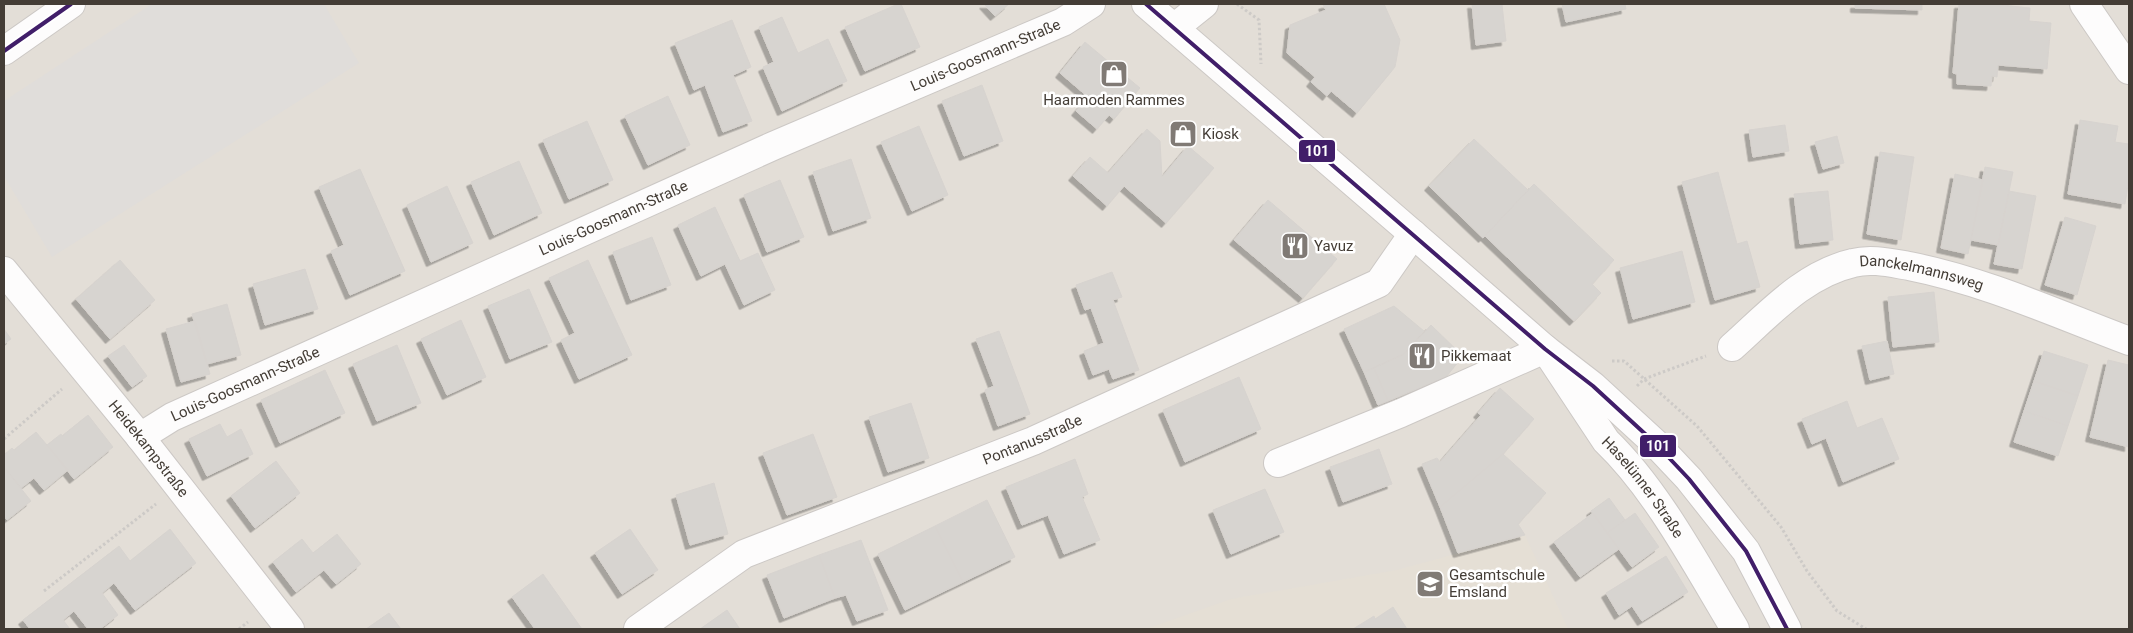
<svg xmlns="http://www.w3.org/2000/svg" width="2133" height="633" font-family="Roboto,sans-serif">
	<defs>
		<filter id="shadow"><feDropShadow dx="-4.5" dy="4.5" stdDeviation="0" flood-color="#0004"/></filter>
	</defs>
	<rect width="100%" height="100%" fill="#efece9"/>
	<!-- residential -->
	<path fill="#e3ded7" d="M4,4H2129V629H4Z"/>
	<!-- education -->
	<path fill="#e5dfd5" d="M1525,535L1568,629H1146L1231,599L1397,570Z"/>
	<!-- parking -->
	<path fill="#e0ddda" d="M152,4H324L359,63L52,257L4,176V101Z"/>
	<!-- building -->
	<path fill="#d7d4d0" stroke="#d7d3cf" filter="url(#shadow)" d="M898,4H901L920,47L865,71L845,27Z
		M984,4H1009L995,16Z
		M1326,4H1384L1400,40L1395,67L1357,113L1331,91L1327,96L1311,82L1315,77L1287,53L1290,25L1326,10L1323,5Z
		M1472,4H1502L1506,41L1476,45Z
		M1562,4H1625L1626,9L1566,22Z
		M1855,4H1922V10L1855,8Z
		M1959,4H2002V5L2030,8L2029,21L2051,23L2047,69L1998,65L1997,77L1992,76L1991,86L1957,84V74L1953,73Z
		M782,17L798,53L828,39L847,81L782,111L763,67L774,62L759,27Z
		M732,20L751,67L733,75L752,121L723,132L705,85L694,90L675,43Z
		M1085,42L1140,88L1114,119L1109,115L1097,129L1076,111L1088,97L1060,73Z
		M982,85L1003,141L964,156L942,101Z
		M668,96L690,145L648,165L625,116Z
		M2080,120L2118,126L2115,142L2129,144V179L2125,204L2068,194Z
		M587,121L613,180L569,199L543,140Z
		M1785,125L1789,151L1753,157L1749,130Z
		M919,126L948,195L912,211L881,142Z
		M1147,129L1160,141L1162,177L1188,146L1214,168L1166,223L1124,186L1107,206L1073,176L1090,157L1108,173Z
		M1837,136L1844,163L1823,169L1815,142Z
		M1474,139L1528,190L1483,238L1429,186Z
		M1880,152L1914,157L1901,240L1867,234Z
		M851,159L871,218L833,231L813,172Z
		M519,161L542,213L494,235L471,182Z
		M1985,167L2013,172L1998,245L1971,240Z
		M360,169L405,271L350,295L331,251L344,245L319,187Z
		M1718,172L1737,244L1747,241L1760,287L1715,300L1682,182Z
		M1955,174L1983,180L1968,254L1941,248Z
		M780,180L804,237L767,252L744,195Z
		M1534,184L1614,260L1592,284L1601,293L1574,321L1485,236Z
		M447,186L473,243L431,262L407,205Z
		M1828,191L1833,240L1800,244L1794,194Z
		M2009,191L2036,196L2022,269L1994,264Z
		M1268,200L1337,259L1303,298L1234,240Z
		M715,207L740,261L758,253L775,290L744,305L725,264L701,276L678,225Z
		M2065,217L2096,226L2077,295L2045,285Z
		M652,237L671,285L631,300L613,252Z
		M1682,251L1695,302L1633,319L1620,268Z
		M120,260L155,300L110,339L76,299Z
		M588,260L632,355L579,379L561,340L575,333L549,278Z
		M305,269L318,309L265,325L253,284Z
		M1112,272L1122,297L1113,300L1139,370L1113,379L1109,369L1093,375L1084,351L1104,343L1091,308L1085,310L1076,285Z
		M529,289L552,342L510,359L488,306Z
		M1934,292L1939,342L1893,347L1888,297Z
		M227,304L241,355L207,364L192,314Z
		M1394,306L1424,331L1404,354L1364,372L1344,329Z
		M461,320L486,377L447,395L421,339Z
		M195,321L210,374L181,382L166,329Z
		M1431,325L1463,356L1446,377L1388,401L1374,368L1404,354Z
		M4,329L11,339L4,344Z
		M999,331L1030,414L998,426L985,390L994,386L976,339Z
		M1887,341L1894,374L1870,380L1862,346Z
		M124,345L147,376L132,387L108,356Z
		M397,345L421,403L377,421L353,364Z
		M2044,351L2088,365L2078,396L2034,381Z
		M2108,360L2129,365V447L2090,437Z
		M1374,368L1388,401L1378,405L1364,372Z
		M325,370L345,413L280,443L261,400Z
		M1239,377L1261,429L1185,462L1163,410Z
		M2034,381L2078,396L2068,426L2024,411Z
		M1500,388L1534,419L1503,454L1440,507L1422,464L1437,458L1440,462L1481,415L1478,413Z
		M1847,401L1857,428L1882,418L1899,459L1843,482L1826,438L1812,444L1802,419Z
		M911,403L929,458L888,472L869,417Z
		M2024,411L2068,426L2058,456L2014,442Z
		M88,415L113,447L74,479L47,445L61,434L62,436Z
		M220,424L227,437L241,429L253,454L207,476L189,439Z
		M36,432L68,470L44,490L34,478L21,488L4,467V455L12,448L14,450Z
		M813,434L837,497L787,515L763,453Z
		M1379,449L1392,484L1343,502L1330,467Z
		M1503,454L1546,493L1518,524L1525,535L1458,553L1440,507Z
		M1075,459L1088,494L1082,497L1100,540L1064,554L1048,515L1022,525L1006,487Z
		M276,461L300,493L255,528L231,496Z
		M4,467L31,501L7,520L4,516Z
		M714,483L728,534L690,545L676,495Z
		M1265,489L1284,532L1231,554L1213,510Z
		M1609,498L1625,520L1607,533L1591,511Z
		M987,500L1015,557L963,582L935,526Z
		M1593,513L1619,549L1580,577L1554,542Z
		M1635,513L1659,547L1632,567L1607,533Z
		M935,526L963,582L905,610L878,554Z
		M170,529L196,563L135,610L114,583L102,593L118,615L100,629H88L74,611L63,620L70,629H30L23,620L119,546L130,561Z
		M630,529L658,570L622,594L595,553Z
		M337,534L361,564L336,584L324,570L296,592L273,562L302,539L313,553Z
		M861,540L888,610L857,621L846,595L835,598L819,555Z
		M819,555L835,598L784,618L767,575Z
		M1666,556L1688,592L1642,621L1632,606L1619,615L1606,593Z
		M543,574L582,629H535L512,597Z
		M1393,607L1407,629H1353L1374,616L1375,619Z
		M727,610L740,629H700Z
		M389,613L401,629H366Z"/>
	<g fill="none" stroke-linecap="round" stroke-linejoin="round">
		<defs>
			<g id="minor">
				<path d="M1146,4L1413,234L1545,349L1593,386L1655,443L1689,479L1746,551L1787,629"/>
				<path d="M2084,4L2129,70"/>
				<path d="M1174,28L1204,4"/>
				<path d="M4,51L71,4"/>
				<path id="s1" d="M4,271L140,437L290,629"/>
				<path id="s2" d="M1732,347C1768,315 1804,274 1853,263C1871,258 1891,263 1909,266C1985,281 2057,314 2129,341"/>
				<path id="s3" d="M140,437L172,417L773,146L1063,22L1091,4"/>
				<path id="s4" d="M1278,463L1401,413L1545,349L1606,441C1658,491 1698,568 1735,629"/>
				<path id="s5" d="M638,629L744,554L1033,441L1379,283L1413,234"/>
			</g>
		</defs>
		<!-- minor casing -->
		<use href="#minor" stroke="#ccc8c5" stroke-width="30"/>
		<!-- path -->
		<path stroke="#cdcac7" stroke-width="3" stroke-dasharray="2.5 2.5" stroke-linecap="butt" d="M1237,4L1259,20L1261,64
			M1612,361H1624L1697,426L1781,527L1807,571L1837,611L1866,629
			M1637,386L1644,379L1706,356
			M4,439L62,389
			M44,591L156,504
			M239,629L248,622"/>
		<!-- minor -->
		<use href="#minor" stroke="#fdfcfc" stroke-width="28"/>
		<defs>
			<path id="bus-1" d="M1146,4L1545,349L1593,386L1655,443L1689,479L1746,551L1787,629
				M4,51L71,4"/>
		</defs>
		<!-- bus-1 casing -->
		<use href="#bus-1" stroke="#fff" stroke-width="8"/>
		<!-- bus-1 -->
		<use href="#bus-1" stroke="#411e69" stroke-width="4"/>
	</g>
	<!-- icons -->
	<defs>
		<symbol id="shop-square" viewBox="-11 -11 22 22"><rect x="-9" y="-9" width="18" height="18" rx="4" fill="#807a75" stroke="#fff"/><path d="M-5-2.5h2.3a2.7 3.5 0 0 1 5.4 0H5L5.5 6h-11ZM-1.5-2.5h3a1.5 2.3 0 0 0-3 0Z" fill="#fff"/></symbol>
		<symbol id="restaurant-square" viewBox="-11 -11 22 22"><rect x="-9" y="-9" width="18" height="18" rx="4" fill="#807a75" stroke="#fff"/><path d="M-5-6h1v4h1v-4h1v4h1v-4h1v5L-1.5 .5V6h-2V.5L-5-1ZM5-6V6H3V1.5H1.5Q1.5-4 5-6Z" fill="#fff"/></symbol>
		<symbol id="school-square" viewBox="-11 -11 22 22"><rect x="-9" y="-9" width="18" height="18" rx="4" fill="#807a75" stroke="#fff"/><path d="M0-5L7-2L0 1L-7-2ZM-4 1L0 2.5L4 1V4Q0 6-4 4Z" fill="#fff"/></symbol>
	</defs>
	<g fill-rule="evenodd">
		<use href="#shop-square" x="1098" y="58" width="32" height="32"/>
		<use href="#shop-square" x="1167" y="118" width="32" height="32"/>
		<use href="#restaurant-square" x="1279" y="230" width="32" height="32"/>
		<use href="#restaurant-square" x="1406" y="340" width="32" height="32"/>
		<use href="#school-square" x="1414" y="568" width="32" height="32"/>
	</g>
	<g text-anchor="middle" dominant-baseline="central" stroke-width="5" stroke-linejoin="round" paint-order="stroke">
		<!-- street labels -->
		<g font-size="15" fill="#443d36" stroke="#fff">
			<text stroke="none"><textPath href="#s3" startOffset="928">Louis-Goosmann-Straße</textPath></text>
			<text stroke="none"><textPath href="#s3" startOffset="522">Louis-Goosmann-Straße</textPath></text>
			<text stroke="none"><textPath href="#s2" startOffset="219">Danckelmannsweg</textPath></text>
			<text stroke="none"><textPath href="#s3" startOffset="118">Louis-Goosmann-Straße</textPath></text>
			<text stroke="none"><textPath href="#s5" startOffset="440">Pontanusstraße</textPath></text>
			<text stroke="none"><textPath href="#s1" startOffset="229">Heidekampstraße</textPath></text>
			<text stroke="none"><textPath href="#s4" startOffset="460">Haselünner Straße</textPath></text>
		</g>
		<!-- poi labels -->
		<g font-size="15" fill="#443d36" stroke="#fff" text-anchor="start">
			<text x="1114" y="100" text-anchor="middle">Haarmoden Rammes</text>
			<text x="1202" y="134">Kiosk</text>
			<text x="1314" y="246">Yavuz</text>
			<text x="1441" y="356">Pikkemaat</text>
			<text x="1449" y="575">Gesamtschule<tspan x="1449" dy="17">Emsland</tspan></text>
		</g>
	</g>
	<g stroke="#fff" stroke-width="2">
		<rect x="1298" y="139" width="38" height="24" rx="5" fill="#411e69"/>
		<rect x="1639" y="434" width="38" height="24" rx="5" fill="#411e69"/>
	</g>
	<g font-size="14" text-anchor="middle" font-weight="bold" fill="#fff">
		<text x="1317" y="156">101</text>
		<text x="1658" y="451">101</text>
	</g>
	<!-- border -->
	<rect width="2133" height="633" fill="none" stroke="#443d36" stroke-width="10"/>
</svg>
